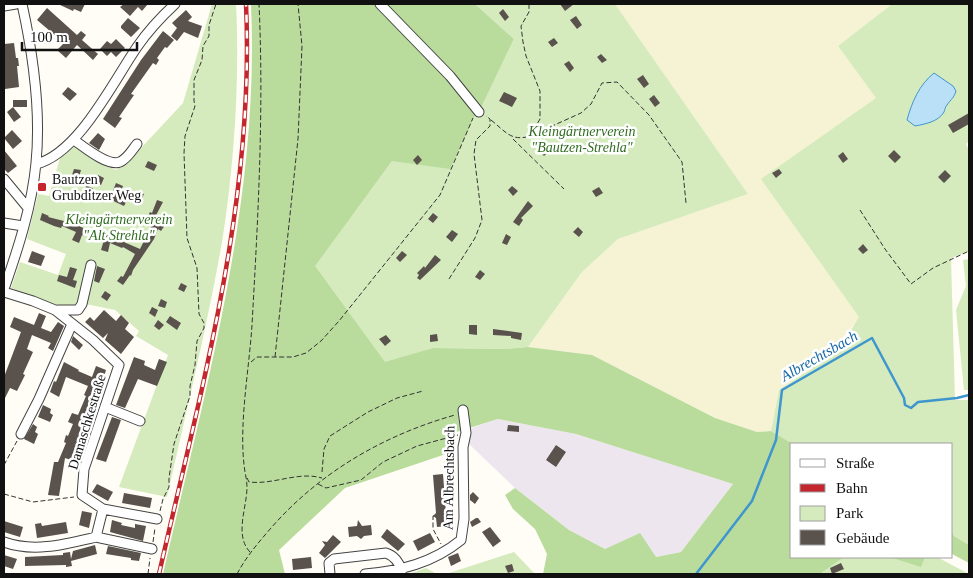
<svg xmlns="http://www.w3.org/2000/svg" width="973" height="578" font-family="'Times New Roman',serif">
	<rect width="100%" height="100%" fill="#fffdf5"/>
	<!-- industrial -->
	<path fill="#eee6ef" d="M498,419L576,434L733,484L681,552L655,557L640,534L605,549L569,530L515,488L469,444L468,429Z"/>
	<!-- farmland -->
	<path fill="#f6f3d4" d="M615,4H892L838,46L877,98L762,179L860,317L841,340L843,348L779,390L771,431L757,432L715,418L592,355L528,347L582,272L618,239L748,194Z"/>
	<!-- green -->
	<path fill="#d5ebbd" d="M212,4H236C240,79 234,167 222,242C207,327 186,412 167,497L119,487L168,355L136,336L139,331L115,310L76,302L75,306L60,307L11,288L20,262L58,275L66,254L27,239L38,194L49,196L60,158L74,145L106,166L116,170L142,147L183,103Z
		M475,4H615L748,194L618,239L582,272L528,347L506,349L433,348L385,363L314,266L392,161L479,112L514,39Z
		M892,4H969V141L966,144L969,150V251L951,258L955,400H969V545L954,536L952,532V444H793L771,431L779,390L843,348L841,340L849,333L859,317L761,179L876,98L838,46Z
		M969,259V390H964L956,310L966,286L963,260Z
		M514,552L535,574H446Z
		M843,557H889L920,566L925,557H937L969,574H820Z
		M426,568L437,574H409Z"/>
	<!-- forest -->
	<path fill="#b9dc9c" d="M251,4H475L514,39L479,112L475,115L450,169L392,161L315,266L385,362L433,348L506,349L528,347L592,355L715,418L757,432L771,431L793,444L792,557H843L841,559L820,574H543L547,554L535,529L513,509L505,495L515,488L569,530L605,549L640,533L656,557L681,552L733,484L576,434L498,419L450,434L446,454L345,488L279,550L285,574H163C206,386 260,198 251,4Z
		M952,532L954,536L969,545V563L952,554Z
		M889,557H925L921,567Z"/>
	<!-- water -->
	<path fill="#b9e0f7" stroke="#3f96cf" d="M934,73L953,86L956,91C954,98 951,99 947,105C945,107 945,110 944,112C938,122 925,124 915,126L907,120C912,102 919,85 934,73Z"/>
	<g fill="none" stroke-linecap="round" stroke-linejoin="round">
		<!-- stream -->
		<path stroke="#3f96cf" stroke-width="2.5" d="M696,574L752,501L776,440L782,390L872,338L904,398L905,405L911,408L918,402L957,398L969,395"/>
	</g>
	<!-- building -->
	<path fill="#5a524d" d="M58,4H85L81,12L74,9L73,11Z
		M124,4H148L142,11L138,7L130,16L120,7Z
		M560,4H574L565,11Z
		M47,8L77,35L81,31L86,35L82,40L98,54L93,60L77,45L66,58L57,50L64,43L37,20Z
		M503,9L509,17L505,21L499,13Z
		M186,10L192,17L188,21L202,26L198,38L184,32L177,41L171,36L177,28L172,23Z
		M576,16L582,25L577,29L570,20Z
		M128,18L140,28L131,37L121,28V26Z
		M163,31L174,40L167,48L165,47L157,58L159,60L156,65L153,63L131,94L134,95L119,117L122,118L115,128L103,119L141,60Z
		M554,38L558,43L552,47L548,42Z
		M116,39L125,48L116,57L111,52L107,56L100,49L107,41L111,44Z
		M14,43L16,58H18L19,66H17L19,87L5,89L4,44Z
		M601,54L607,60L602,63L597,57Z
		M569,61L574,68L570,72L564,64Z
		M643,75L649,84L644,88L637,79Z
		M68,87L77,94L70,101L62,94Z
		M504,92L517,98L512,107L499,101Z
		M654,95L660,103L655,107L649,99Z
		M13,100H27V107H13Z
		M13,107L21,117L14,122L7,112Z
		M969,113V124L953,133L948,125Z
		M12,130L22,141L13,149L4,138Z
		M98,133L105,139L99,150L89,143Z
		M544,146L549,151L544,156L539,151Z
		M4,150L17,166L8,173L4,169Z
		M894,150L901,157L895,163L888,156Z
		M843,152L848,159L843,163L838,156Z
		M418,155L422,160L417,165L413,160Z
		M148,161L157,165L154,171L145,167Z
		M74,169L81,170L79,177L72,175Z
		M779,169L782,173L776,178L772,173Z
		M945,170L951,176L944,183L938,177Z
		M98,175L104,178L101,185L95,182Z
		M116,183L123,186L119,196L127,200L124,206L107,198L110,192L112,193Z
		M87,185L95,190L92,195L84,190Z
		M512,186L518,191L513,196L508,190Z
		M599,187L603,193L596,197L592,191Z
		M137,191L144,194L141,200L134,197Z
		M157,200L163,202L153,221L147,218L150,212L152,213Z
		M528,201L533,206L521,218L523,220L519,226L513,222Z
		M42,213L49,216L48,217L72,223L88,230L85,236L82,235L79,243L72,240L76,232L62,226L61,228L54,226L40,220Z
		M433,213L438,217L433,223L428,219Z
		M155,219L165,225L161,231L158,229L154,239L133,270L131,276L130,275L123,285L117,281L121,276L123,277L135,254L123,247L122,248L110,243L108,252L101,250L104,240L100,239L103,233L140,249Z
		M578,227L583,232L579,237L573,232Z
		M452,230L458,234L452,242L446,237Z
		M506,234L511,237L507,245L502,243Z
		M863,244L868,250L863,254L858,249Z
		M32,251L45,256L41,266L28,262Z
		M402,251L407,255L400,262L396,258Z
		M435,255L441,260L420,280L417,278L419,275L417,273L424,266L425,268Z
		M97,266L105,269L99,283L94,281Z
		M70,267L77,269L73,280L77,281L75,288L57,281L59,275L67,277Z
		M480,270L485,274L480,280L475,277Z
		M181,283L187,286L184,292L178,289Z
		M105,291L111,295L107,301L101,297Z
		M161,299L167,302L165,308L158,306Z
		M152,307L158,310L155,317L149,313Z
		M104,310L116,321L121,315L129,323L125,329L134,337L121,354L105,340L108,333L103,338L85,322L90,317L94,321Z
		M39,313L46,316L41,328L51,332L58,322L64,326L53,351L48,348L51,343L32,335L27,349L33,352L23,374L25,375L17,391L10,388L4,400V377L21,332L10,327L14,317L34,325Z
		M170,316L181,323L177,330L166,322Z
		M158,320L164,325L159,330L154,326Z
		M469,325H477V335L469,334Z
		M493,329L522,333L521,340L511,338V336L493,335Z
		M437,334L438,341L430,342V335Z
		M386,335L391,341L385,346L379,339Z
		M73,336L83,345L79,350L71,342Z
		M134,357L145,361L144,365L155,370L159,359L167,362L157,386L138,379L125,408L116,405Z
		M64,362L79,370L78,371L92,377L96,366L106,370L97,400L83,430L85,431L74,461L65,458L59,496L48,495L54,462H58L66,443L64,442L66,435L68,436L73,424L68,422L72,413L78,415L86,396L84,395L88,386L66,377L59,397L50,392L54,381L56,382Z
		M43,405L51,409L50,413L53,415L50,422L38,417Z
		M112,417L121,420L106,462L96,459Z
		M33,424L37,427L35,432L38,434L34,444L24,439Z
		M508,425L519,426V432L507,431Z
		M556,445L566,452L556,467L546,460Z
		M443,474L447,526L437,527L436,518L433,516L436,513L433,475Z
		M97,484L113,492L108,501L92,492Z
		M473,492L479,498L475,504L470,500V495Z
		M124,493L152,498L150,508L122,503Z
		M82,511L92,513L89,528L79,525Z
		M476,518H478L481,522L472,527L470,522Z
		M112,520L122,523L121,525L135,528V524L146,526L143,541L110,532Z
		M358,520L362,526L371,525L372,535L364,536L361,539L357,536L349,537L348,527L357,526Z
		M4,521L23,527L20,537L4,532Z
		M66,522L68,533L37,538L35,524L41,523L42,526Z
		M490,527L501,541L493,547L482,532Z
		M387,529L405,544L398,551L381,537Z
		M430,533L435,542L418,551L413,541Z
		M333,535L341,542L325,558L319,553L325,545L322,541L327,542Z
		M95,545L97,554L71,561L72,566L66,567V565L25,566V557L63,555V553L70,552L71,559L73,551Z
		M108,546L141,553L139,561L131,560V558L106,554Z
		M458,553L461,561L451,566L448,557Z
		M4,555L17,559L13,569L4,566Z
		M311,557L312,568L293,570L292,559Z
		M841,563L844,569L832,574L830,568Z
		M512,564L514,571L508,573L505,566Z"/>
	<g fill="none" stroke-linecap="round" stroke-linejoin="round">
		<defs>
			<path id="minor" d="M380,4L450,76L479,112
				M4,6L16,4
				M74,140C84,147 108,167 120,162C128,158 132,150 137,144
				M36,164C78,154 113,82 137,47C148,31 161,17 175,4
				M4,179L28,208
				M4,223L23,226
				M4,289C18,249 32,206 36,163C41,112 33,54 22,4
				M4,292L33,301L55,310L93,340L119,365L84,469L82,495L103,509L96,537C66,544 34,553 4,542
				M58,310H78L82,304L91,265
				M105,407L140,421
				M21,434L39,399L72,324
				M103,509L157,519
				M96,537L152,549
				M330,574L329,563L334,559L386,553C395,556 398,562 402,570
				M365,574C400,571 433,563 461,540L464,519L463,447L466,433L463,410"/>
		</defs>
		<!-- minor casing -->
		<use href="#minor" stroke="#444" stroke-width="11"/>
		<!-- path -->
		<path stroke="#333" stroke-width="1" stroke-dasharray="5 2.5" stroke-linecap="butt" d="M491,120C505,131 511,142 530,136L540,119V91L526,56L523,42L521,26L529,12V4
			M530,136L581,113L591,104L602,83L617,82L649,115L682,162L686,203
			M513,139L564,189
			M860,210L885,249L911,284L933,268L969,251
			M449,279L475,238L482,220L474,154L476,140L490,126V119L486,116
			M275,357L298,139L302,46L298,4
			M251,362L257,357H293L306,353L321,341L339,321L440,195L473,118
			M4,465L17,441
			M322,472L324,449L330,436L368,412L397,398L423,391
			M247,478L249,482C274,485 298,471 322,478
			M318,484L326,488L361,480L383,462L417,446L458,435
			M4,494L33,502L74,497
			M160,511L163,499L169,487V478L174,444L190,396V386L195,365L197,341L204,328V323L199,314L197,268L187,238L184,153L185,136L195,106L194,101V80L202,60L203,46L209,36V25L216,4
			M434,516H433V529L441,544
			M153,542L155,528
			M250,552C234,535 247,508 247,487C247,482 246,477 245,472C238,428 249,371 252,325C258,218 264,111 259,4
			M148,574L150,558
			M237,574C246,557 258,543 271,528C320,472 384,435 455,415"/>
		<!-- minor -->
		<use href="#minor" stroke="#fff" stroke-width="9"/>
		<defs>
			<path id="rail" d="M159,574C202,385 255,199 246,4"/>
		</defs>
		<!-- rail casing -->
		<use href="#rail" stroke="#c4262e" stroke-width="4.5"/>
		<!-- rail -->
		<use href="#rail" stroke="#fff" stroke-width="2.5" stroke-dasharray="8" stroke-linecap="butt"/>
	</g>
	<!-- markers -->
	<rect fill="#c4262e" stroke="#fff" stroke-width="2" x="37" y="182" width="10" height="10" rx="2.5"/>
	<g text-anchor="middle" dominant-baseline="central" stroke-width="5" stroke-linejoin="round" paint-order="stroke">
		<!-- park labels -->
		<g font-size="14" font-style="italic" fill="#2f6b1f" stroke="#fff">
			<text x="582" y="131">Kleingärtnerverein<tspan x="582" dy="16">"Bautzen-Strehla"</tspan></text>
			<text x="119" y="219">Kleingärtnerverein<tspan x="119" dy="16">"Alt Strehla"</tspan></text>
		</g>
		<!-- poi labels -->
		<g font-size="14" fill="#111" stroke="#fff" text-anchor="start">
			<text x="52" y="179">Bautzen<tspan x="52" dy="16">Grubditzer Weg</tspan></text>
		</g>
		<!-- street labels -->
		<g font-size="14" fill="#111" stroke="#fff">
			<text transform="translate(87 422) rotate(-73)">Damaschkestraße</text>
			<text transform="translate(449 478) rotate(-89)">Am Albrechtsbach</text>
		</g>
		<!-- water labels -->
		<g font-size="15" font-style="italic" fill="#1768a6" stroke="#fff">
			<text transform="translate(819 356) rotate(-30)">Albrechtsbach</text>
		</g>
	</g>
	<!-- border -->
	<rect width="973" height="578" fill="none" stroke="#111111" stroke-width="10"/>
	<!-- legend -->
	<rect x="790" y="443" width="162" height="115" fill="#ffffff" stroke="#a0a0a0"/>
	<rect x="800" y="459" width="25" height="8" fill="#ffffff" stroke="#a0a0a0"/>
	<text x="836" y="468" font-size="15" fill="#111111">Straße</text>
	<rect x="800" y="484" width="25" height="8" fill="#c4262e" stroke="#a0a0a0"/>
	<text x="836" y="493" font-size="15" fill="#111111">Bahn</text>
	<rect x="800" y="506" width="25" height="15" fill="#d5ebbd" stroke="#a0a0a0"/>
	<text x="836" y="518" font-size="15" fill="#111111">Park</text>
	<rect x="800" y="530" width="25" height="15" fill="#5a524d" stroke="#a0a0a0"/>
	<text x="836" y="543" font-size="15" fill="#111111">Gebäude</text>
	<!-- scale -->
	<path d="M22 42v8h115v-8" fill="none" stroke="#111111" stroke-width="2.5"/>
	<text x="30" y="42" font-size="15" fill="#111111" stroke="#ffffff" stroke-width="4" paint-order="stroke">100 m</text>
</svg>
